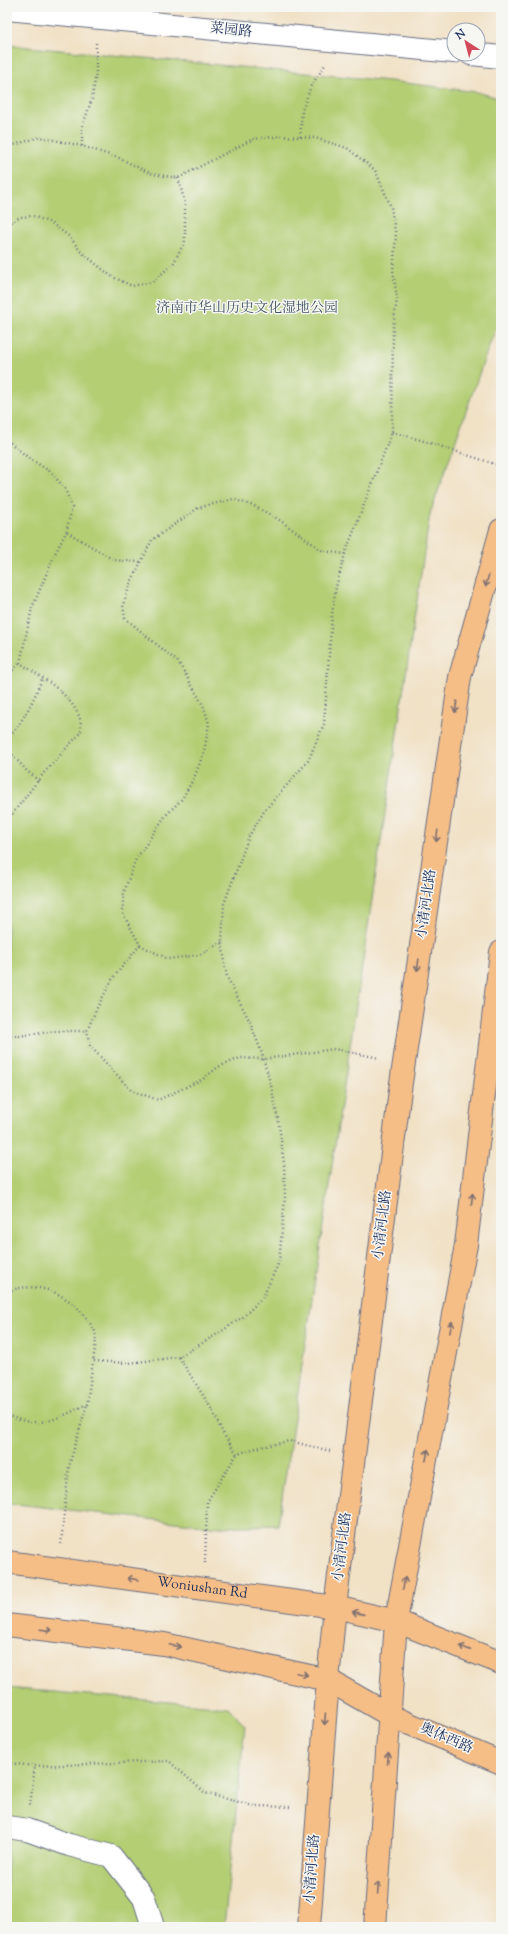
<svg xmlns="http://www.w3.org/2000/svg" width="508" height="1934" font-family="'Sorts Mill Goudy','Noto Serif SC',serif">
	<rect width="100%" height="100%" fill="#f6f6f2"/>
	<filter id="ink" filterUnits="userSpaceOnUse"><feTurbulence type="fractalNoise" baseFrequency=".025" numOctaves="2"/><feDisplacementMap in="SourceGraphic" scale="8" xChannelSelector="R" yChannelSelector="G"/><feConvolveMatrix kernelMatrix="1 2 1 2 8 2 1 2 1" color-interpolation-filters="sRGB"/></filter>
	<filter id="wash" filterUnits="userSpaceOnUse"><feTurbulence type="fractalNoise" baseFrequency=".012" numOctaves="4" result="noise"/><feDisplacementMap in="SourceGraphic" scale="16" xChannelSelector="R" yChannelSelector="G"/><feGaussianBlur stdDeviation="0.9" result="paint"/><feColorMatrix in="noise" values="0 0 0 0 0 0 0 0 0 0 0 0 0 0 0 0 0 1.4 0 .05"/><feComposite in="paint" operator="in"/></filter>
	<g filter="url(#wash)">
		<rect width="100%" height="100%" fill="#f1e1c5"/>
		<!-- green -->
		<path fill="#b3ce73" stroke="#677e68" d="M7,45L390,81L477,92L501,99V318L490,343L430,514L278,1525L219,1527L7,1503Z
			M7,1688L228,1707L245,1726L224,1927H7Z"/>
	</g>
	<g filter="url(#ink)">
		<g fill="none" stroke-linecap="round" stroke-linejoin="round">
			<defs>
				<path id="minor" d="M7,9L454,52
					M471,54L501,57
					M7,1827L27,1830L69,1845L111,1856L144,1898L153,1927"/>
				<g id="major">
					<path id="s1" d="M7,1562L335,1607L396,1621L501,1663"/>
					<path d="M7,1625L164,1644L328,1680L391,1716L501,1763"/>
					<path d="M309,1927L328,1680L335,1607L400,1090L460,677L501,530"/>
					<path d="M375,1927L396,1621L466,1245L501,952"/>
				</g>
			</defs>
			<!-- minor casing -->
			<use href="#minor" stroke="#666d82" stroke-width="24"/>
			<!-- major casing -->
			<use href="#major" stroke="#666d82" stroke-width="24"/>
			<!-- path -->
			<path stroke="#666d82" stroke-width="2.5" stroke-dasharray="1 3" stroke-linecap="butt" d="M300,137L302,111L311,86L325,65
				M82,146V127L92,99L96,73V42
				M7,147L40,137L82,146L119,158L152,174L178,178L253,139L283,136L315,138L347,148L375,170L391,207L396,237L393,270L397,299L393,327L392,432L345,554L336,587L332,614L324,724L308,761L265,810L249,836L224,904L222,942L227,977L250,1022L261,1051L271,1085L279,1125L284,1163L285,1198L279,1262L263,1297L244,1316L219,1333L179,1357L128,1363L93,1361C94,1353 97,1340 95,1333C95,1329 91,1325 89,1322C72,1296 38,1278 7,1292
				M7,224L20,217L33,216L51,223L70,237L80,251L111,276L132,286L152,282L173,264L185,241V203L178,178
				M392,432L424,441L501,466
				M7,440L30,459L51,472L65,489L72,508L66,532L55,554L32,608L20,663C40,676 67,691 78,714C81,719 81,726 81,732L43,774L7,821
				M67,532L114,560L141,562
				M7,676L20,663
				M7,739C24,721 33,701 42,679
				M7,749L27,771L39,781
				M222,942L199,955L168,959L140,945L122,912L124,892L136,859L166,815L182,799L194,778L204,752L209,724L204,707L179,663L125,618L123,605L131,582L152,540L198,508L233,499L254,506L278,519L323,551L345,554
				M140,945L113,978L97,1008L87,1031L90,1046L131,1090L158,1100L203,1079L218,1067L240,1058L264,1059L334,1049L379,1058
				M7,1035L19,1036L56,1031H87
				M179,1357L211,1408L224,1435L237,1454L256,1448L290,1441L330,1451
				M7,1415C40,1430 57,1419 87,1404L93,1361
				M61,1544L69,1466L87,1404
				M205,1563L207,1502L237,1454
				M7,1763L35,1766L169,1761L205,1793L253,1806L292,1807
				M30,1805L35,1766"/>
			<!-- minor -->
			<use href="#minor" stroke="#fff" stroke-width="22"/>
			<!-- major -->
			<use href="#major" stroke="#f6be87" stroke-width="22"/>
		</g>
		<!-- one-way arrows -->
		<defs><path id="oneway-shaft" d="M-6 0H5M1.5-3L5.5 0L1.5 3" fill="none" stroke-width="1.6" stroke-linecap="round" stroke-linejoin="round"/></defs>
		<g stroke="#7e6f70">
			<use href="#oneway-shaft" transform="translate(487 581) rotate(106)"/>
			<use href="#oneway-shaft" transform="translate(456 707) rotate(98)"/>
			<use href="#oneway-shaft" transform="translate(437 836) rotate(98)"/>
			<use href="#oneway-shaft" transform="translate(418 965) rotate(98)"/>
			<use href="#oneway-shaft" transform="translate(472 1199) rotate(-83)"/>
			<use href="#oneway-shaft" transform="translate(451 1327) rotate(-79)"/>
			<use href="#oneway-shaft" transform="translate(427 1455) rotate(-79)"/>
			<use href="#oneway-shaft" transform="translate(133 1579) rotate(-172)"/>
			<use href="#oneway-shaft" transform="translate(404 1583) rotate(-79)"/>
			<use href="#oneway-shaft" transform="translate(358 1613) rotate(-167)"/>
			<use href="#oneway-shaft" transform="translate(46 1630) rotate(7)"/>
			<use href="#oneway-shaft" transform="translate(175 1646) rotate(12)"/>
			<use href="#oneway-shaft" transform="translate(465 1648) rotate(-158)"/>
			<use href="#oneway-shaft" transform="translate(302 1674) rotate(12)"/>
			<use href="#oneway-shaft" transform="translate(325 1719) rotate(94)"/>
			<use href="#oneway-shaft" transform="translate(388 1758) rotate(-86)"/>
			<use href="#oneway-shaft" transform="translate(378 1888) rotate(-86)"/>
		</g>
	</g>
	<g text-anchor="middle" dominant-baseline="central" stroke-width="3" stroke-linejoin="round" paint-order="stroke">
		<!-- street labels -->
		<g font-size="14" fill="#1b2f5e" stroke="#f6f6f2">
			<text transform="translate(231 31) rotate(6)">菜园路</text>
			<text transform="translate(427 904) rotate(-82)">小清河北路</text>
			<text transform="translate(383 1225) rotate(-83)">小清河北路</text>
			<text transform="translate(343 1547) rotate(-83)">小清河北路</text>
			<text stroke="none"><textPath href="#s1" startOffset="197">Woniushan Rd</textPath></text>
			<text transform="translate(446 1739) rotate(23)">奥体西路</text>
			<text transform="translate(313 1869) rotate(-86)">小清河北路</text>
		</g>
		<!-- park labels -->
		<g font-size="14" fill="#415763" stroke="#f6f6f2">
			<text x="247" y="309">济南市华山历史文化湿地公园</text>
		</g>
	</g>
	<!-- margin -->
	<rect width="508" height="1934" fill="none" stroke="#f6f6f2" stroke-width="24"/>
	<!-- north arrow -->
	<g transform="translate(466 42) rotate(324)"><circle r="19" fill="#f6f6f2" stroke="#9ea6b7"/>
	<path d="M0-3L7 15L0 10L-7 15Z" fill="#d1495b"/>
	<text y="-6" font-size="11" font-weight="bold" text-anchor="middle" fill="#1b2f5e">N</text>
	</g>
</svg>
